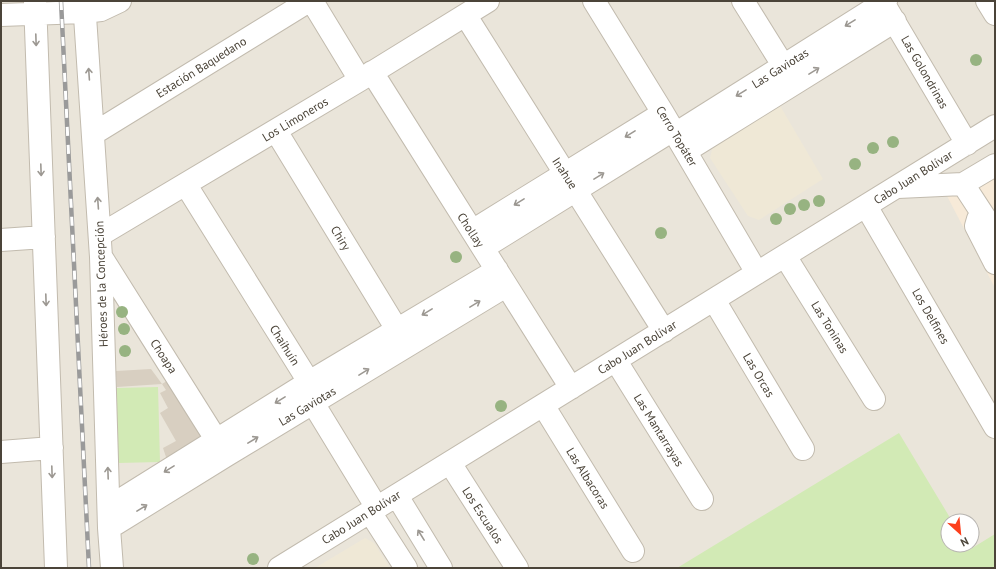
<svg xmlns="http://www.w3.org/2000/svg" width="996" height="569" font-family="'PT Sans',sans-serif">
	<rect width="100%" height="100%" fill="#f6f3ec"/>
	<!-- residential -->
	<path fill="#eae5da" fill-rule="evenodd" d="M1,1H995V568H1ZM948,521H972V545H948Z"/>
	<!-- commercial -->
	<path fill="#f7ead8" d="M995,170V288L947,196Z"/>
	<!-- education -->
	<path fill="#efe8d6" d="M779,104L823,179L759,220L748,216L710,158L713,146Z
		M365,538L374,543L390,568H315Z"/>
	<!-- green -->
	<path fill="#d2eab5" d="M158,387L160,462L118,463L116,388Z
		M899,433L952,521H948V545H966L969,550L995,534V568H677Z"/>
	<!-- building -->
	<path fill="#d8cfc1" d="M151,369L162,384L117,387L116,371Z
		M170,379L207,440L168,463L163,448L176,441L160,413L168,408L160,393L166,390L162,384Z"/>
	<g fill="none" stroke-linecap="round" stroke-linejoin="round">
		<defs>
			<path id="minor" d="M35,1L56,568
				M84,1L101,257L109,528L112,568
				M312,1L360,80
				M594,1L663,113L757,273
				M743,1L791,78
				M987,1L995,14
				M887,9L967,144
				M1,15L84,12L101,10L120,1
				M466,16L664,331
				M372,72L571,388
				M276,131L404,341
				M93,134L309,1
				M675,134L886,1
				M686,151L895,21
				M963,184L995,233
				M186,185L309,382L313,403L377,508
				M898,187L963,184L995,165
				M866,206L995,427
				M978,219L976,226L995,263
				M472,231L663,113
				M100,235L360,80L488,1
				M1,240L44,237
				M483,248L673,130
				M785,256L874,399
				M102,258L224,452
				M714,300L803,449
				M616,361L702,499
				M543,405L633,551
				M1,452L52,448
				M450,463L517,568
				M397,496L441,568
				M109,507L309,382L497,270
				M370,512L406,568
				M109,528L227,455L506,286
				M279,568L995,126"/>
		</defs>
		<!-- minor casing -->
		<use href="#minor" stroke="#c2bbae" stroke-width="24"/>
		<!-- minor -->
		<use href="#minor" stroke="#fff" stroke-width="22"/>
		<defs>
			<path id="rail" d="M61,1L89,568"/>
		</defs>
		<!-- rail casing -->
		<use href="#rail" stroke="#9a9a9a" stroke-width="4.5"/>
		<!-- rail -->
		<use href="#rail" stroke="#fff" stroke-width="3" stroke-dasharray="9" stroke-linecap="butt"/>
	</g>
	<!-- trees -->
	<g fill="#97b381">
		<circle cx="976" cy="60" r="6"/>
		<circle cx="893" cy="142" r="6"/>
		<circle cx="873" cy="148" r="6"/>
		<circle cx="855" cy="164" r="6"/>
		<circle cx="819" cy="201" r="6"/>
		<circle cx="804" cy="205" r="6"/>
		<circle cx="790" cy="209" r="6"/>
		<circle cx="776" cy="219" r="6"/>
		<circle cx="661" cy="233" r="6"/>
		<circle cx="456" cy="257" r="6"/>
		<circle cx="122" cy="312" r="6"/>
		<circle cx="124" cy="329" r="6"/>
		<circle cx="125" cy="351" r="6"/>
		<circle cx="501" cy="406" r="6"/>
		<circle cx="253" cy="559" r="6"/>
	</g>
	<!-- one-way arrows -->
	<defs><path id="oneway-shaft" d="M-6 0H5M1.5-3L5.5 0L1.5 3" fill="none" stroke-width="1.6" stroke-linecap="round" stroke-linejoin="round"/></defs>
	<g stroke="#9c9892">
		<use href="#oneway-shaft" transform="translate(850 23) rotate(148)"/>
		<use href="#oneway-shaft" transform="translate(36 40) rotate(88)"/>
		<use href="#oneway-shaft" transform="translate(814 71) rotate(-32)"/>
		<use href="#oneway-shaft" transform="translate(89 74) rotate(-94)"/>
		<use href="#oneway-shaft" transform="translate(741 93) rotate(148)"/>
		<use href="#oneway-shaft" transform="translate(630 134) rotate(148)"/>
		<use href="#oneway-shaft" transform="translate(41 170) rotate(88)"/>
		<use href="#oneway-shaft" transform="translate(599 176) rotate(-32)"/>
		<use href="#oneway-shaft" transform="translate(519 202) rotate(148)"/>
		<use href="#oneway-shaft" transform="translate(98 203) rotate(-94)"/>
		<use href="#oneway-shaft" transform="translate(46 300) rotate(88)"/>
		<use href="#oneway-shaft" transform="translate(475 304) rotate(-31)"/>
		<use href="#oneway-shaft" transform="translate(427 312) rotate(149)"/>
		<use href="#oneway-shaft" transform="translate(364 372) rotate(-32)"/>
		<use href="#oneway-shaft" transform="translate(280 400) rotate(148)"/>
		<use href="#oneway-shaft" transform="translate(253 440) rotate(-31)"/>
		<use href="#oneway-shaft" transform="translate(169 469) rotate(148)"/>
		<use href="#oneway-shaft" transform="translate(52 472) rotate(88)"/>
		<use href="#oneway-shaft" transform="translate(108 473) rotate(-92)"/>
		<use href="#oneway-shaft" transform="translate(142 508) rotate(-32)"/>
		<use href="#oneway-shaft" transform="translate(421 535) rotate(-122)"/>
	</g>
	<g text-anchor="middle" dominant-baseline="central" stroke-width="3" stroke-linejoin="round" paint-order="stroke">
		<!-- street labels -->
		<g font-size="12" fill="#4b4439" stroke="#fff">
			<text transform="translate(201 67) rotate(-32)">Estación Baquedano</text>
			<text transform="translate(780 68) rotate(-32)">Las Gaviotas</text>
			<text transform="translate(925 72) rotate(60)">Las Golondrinas</text>
			<text transform="translate(295 119) rotate(-31)">Los Limoneros</text>
			<text transform="translate(677 136) rotate(59)">Cerro Topáter</text>
			<text transform="translate(565 173) rotate(57)">Inahue</text>
			<text transform="translate(913 177) rotate(-32)">Cabo Juan Bolívar</text>
			<text transform="translate(471 230) rotate(57)">Chollay</text>
			<text transform="translate(341 238) rotate(59)">Chiry</text>
			<text transform="translate(101 284) rotate(-92)">Héroes de la Concepción</text>
			<text transform="translate(931 316) rotate(60)">Los Delfines</text>
			<text transform="translate(830 327) rotate(58)">Las Toninas</text>
			<text transform="translate(285 345) rotate(58)">Chaihuín</text>
			<text transform="translate(637 347) rotate(-32)">Cabo Juan Bolívar</text>
			<text transform="translate(164 356) rotate(57)">Choapa</text>
			<text transform="translate(759 375) rotate(59)">Las Orcas</text>
			<text transform="translate(307 406) rotate(-31)">Las Gaviotas</text>
			<text transform="translate(659 430) rotate(58)">Las Mantarrayas</text>
			<text transform="translate(588 478) rotate(58)">Las Albacoras</text>
			<text transform="translate(483 515) rotate(57)">Los Escualos</text>
			<text transform="translate(361 517) rotate(-32)">Cabo Juan Bolívar</text>
		</g>
	</g>
	<!-- border -->
	<rect width="996" height="569" fill="none" stroke="#4b4439" stroke-width="4"/>
	<!-- north arrow -->
	<g transform="translate(960 533) rotate(153)"><circle r="19" fill="#ffffff" stroke="#b7b4b0"/>
	<path d="M0-3L7 15L0 10L-7 15Z" fill="#fc3f1d"/>
	<text y="-6" font-size="11" font-weight="bold" text-anchor="middle" fill="#4b4439">N</text>
	</g>
</svg>
